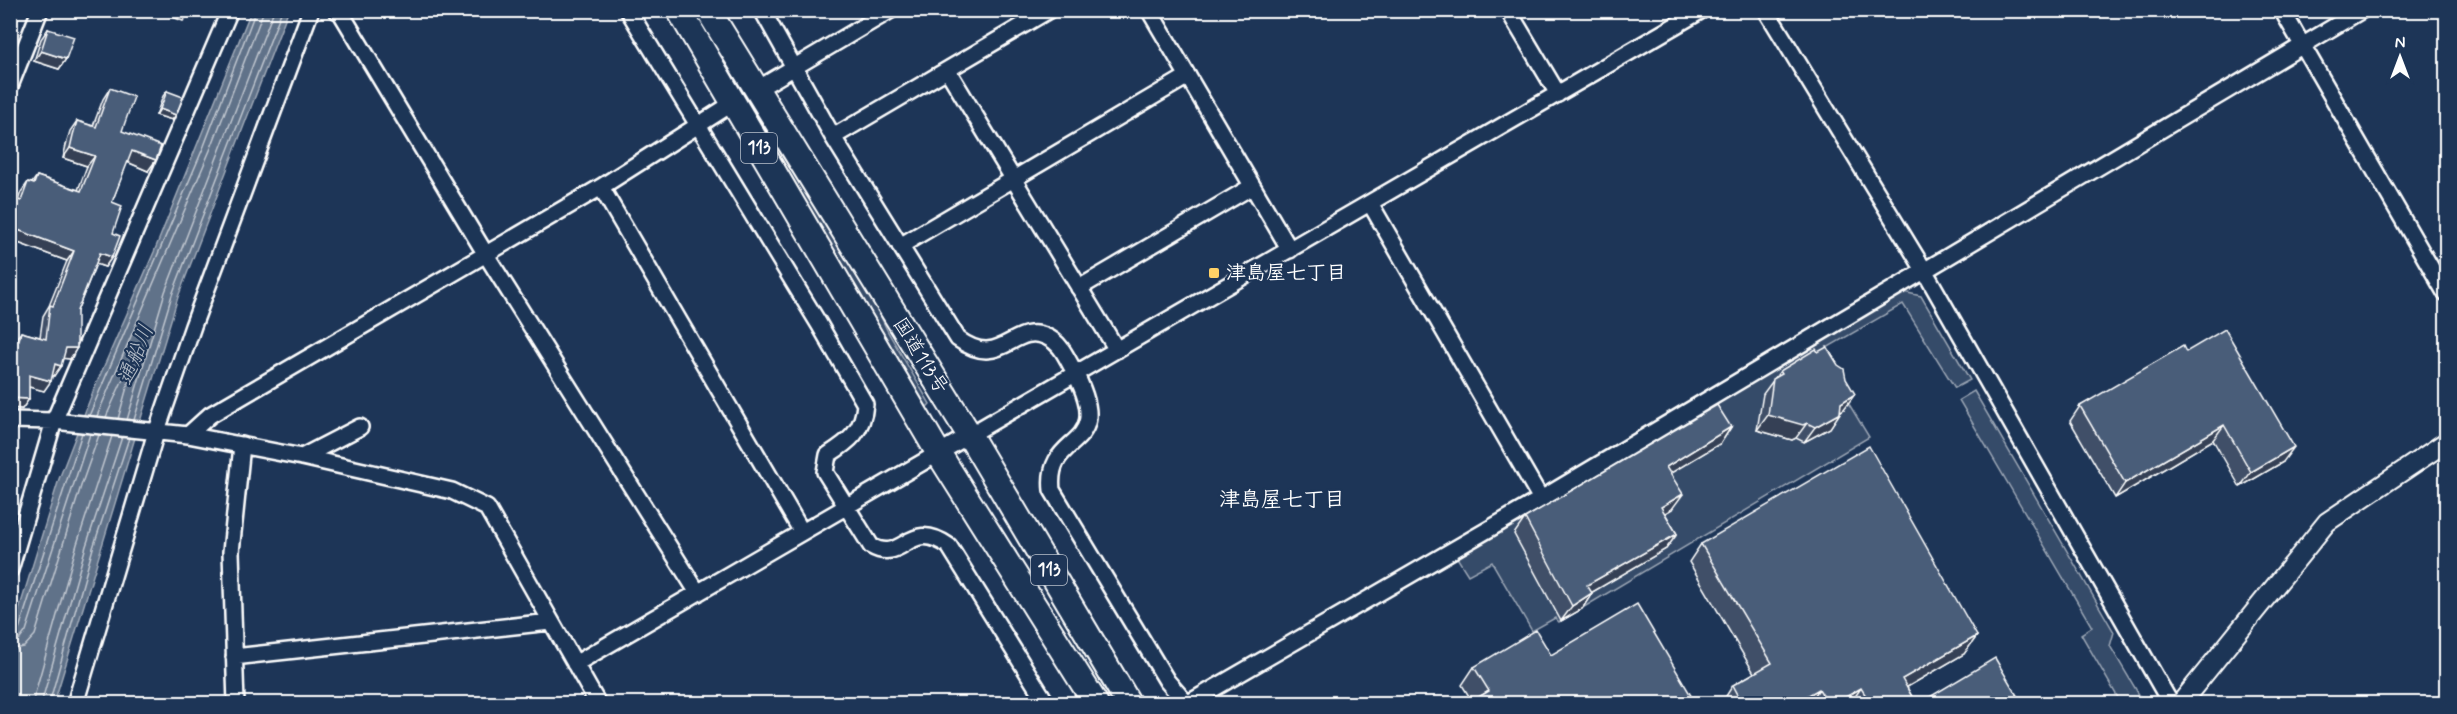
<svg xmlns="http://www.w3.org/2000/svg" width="2457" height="714" font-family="Mynerve,'Klee One',sans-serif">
	<rect width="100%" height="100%" fill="#1d3557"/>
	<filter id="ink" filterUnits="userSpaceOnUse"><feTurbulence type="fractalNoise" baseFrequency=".0167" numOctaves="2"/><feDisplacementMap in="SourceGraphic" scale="12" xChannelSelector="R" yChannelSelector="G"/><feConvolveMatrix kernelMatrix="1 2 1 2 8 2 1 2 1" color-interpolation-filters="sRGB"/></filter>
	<g filter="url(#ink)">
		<!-- green -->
		<path fill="#364b69" stroke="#9aa5b4" stroke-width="1.5" d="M693,11H701L858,268L888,332L930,404L927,407Z
			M1903,292L1921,296L1970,380L1955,388L1903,304L1818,353L1869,437L1559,622L1555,618L1532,631L1492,562L1468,575L1456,556Z
			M1974,391L2114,632L2110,646L2144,703H2121L2081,634L2092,627L1959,400Z"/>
		<!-- water -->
		<path fill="#617289" stroke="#a0aab8" stroke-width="1.5" d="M251,11H288L178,297L54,703L11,704V636L59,479L94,389L154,252Z"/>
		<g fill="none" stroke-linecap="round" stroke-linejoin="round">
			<!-- shore -->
			<path stroke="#c0c7d0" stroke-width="1.5" d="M89,416L204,146L256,10
				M97,416L211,148L264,10
				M106,417L123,379L126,377L129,380L118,419
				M127,420L165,292L274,10
				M134,420L172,295L282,10
				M10,634L19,629L82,433
				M10,641L20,639L26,631L90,434
				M10,650L24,647L35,635L81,486L99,435
				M32,704L77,544L112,436
				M41,704L86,546L122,437
				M49,704L93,548L129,438"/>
			<defs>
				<path id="minor" d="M336,10L341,13L485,253L698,593
					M628,10L819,324L865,404C863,431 850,441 828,455L825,472L871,546C904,565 908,517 949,546L1047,704
					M762,10L833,137L958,339C1002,371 1013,321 1047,337C1061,343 1066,357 1073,369C1119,455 1045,428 1052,490L1167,681L1187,704
					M1149,10L1290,250
					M1508,10L1558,94
					M1766,10L1924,270L2171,704
					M2282,10L2446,294
					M948,71L1117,350
					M10,86L40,10
					M756,90L891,10
					M833,137L1049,10
					M601,187L802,532
					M1370,203L1541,499
					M900,246L1188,76
					M1079,288L1251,187
					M10,420L54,421L188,435L302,457L452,491L487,508L598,704
					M188,435L210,415L601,187L733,103
					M302,457L360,427
					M10,570L54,421L230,10
					M234,657L550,622
					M575,664L1702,10
					M75,704L154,439L193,326L311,10
					M236,704L231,552L242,445
					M1187,704L1541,499L2362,10"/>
				<path id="tertiary" d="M2180,704L2327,522L2446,442"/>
				<path id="trunk" d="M679,10L939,454L1096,704
					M708,10L970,436L1129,704"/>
			</defs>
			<!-- minor casing -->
			<use href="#minor" stroke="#fff" stroke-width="20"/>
			<!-- tertiary casing -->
			<use href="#tertiary" stroke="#fff" stroke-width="22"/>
			<!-- trunk casing -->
			<use href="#trunk" stroke="#fff" stroke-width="28"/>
			<!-- minor -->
			<use href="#minor" stroke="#1d3557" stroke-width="15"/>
			<!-- tertiary -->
			<use href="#tertiary" stroke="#1d3557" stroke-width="18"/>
			<!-- trunk -->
			<use href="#trunk" stroke="#1d3557" stroke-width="24"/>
		</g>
		<!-- wall -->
		<path fill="#405068" stroke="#fff" stroke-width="1.5" d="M48,29L66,59L59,69L34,61L41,39Z
			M110,88L122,131L148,171L127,162L112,202V257L105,267L96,264L77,311L70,359L63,358L54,376H52L51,381L44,391L29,387V399L22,409L10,408V346L21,332L40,337L43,316L49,306L67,261L10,240V197L18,200L21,192L28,182L32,183L37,176L78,190L87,166L63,158L66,145L70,131L77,121L93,126L103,99Z
			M167,91L172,120L156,115L163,96Z
			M2186,352L2283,462L2240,487L2213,440L2115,498L2070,421L2080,406Z
			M1780,371L1844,409L1840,412L1830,428L1804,442L1796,438L1792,440L1757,430L1763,394Z
			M1731,427L1721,443L1670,473L1672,509L1665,513L1677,534L1666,549L1592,592V593L1582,609L1561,621L1514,534L1525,518Z
			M1701,544L1977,636L1964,654L1907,687L1916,704H1721L1733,685L1754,673L1689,562Z
			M1551,655L1472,701L1462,685L1474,667Z"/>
		<!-- shaded-wall -->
		<path fill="#344155" stroke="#fff" stroke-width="1.5" d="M155,10H186L190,12L183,21Z
			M41,51L66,59L59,69L34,61Z
			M160,109L176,115L172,120L156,115Z
			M70,148L95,156L87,166L63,158Z
			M132,151L156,160L148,171L125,161Z
			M10,227L74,251L67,261L10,240Z
			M100,253L112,257L105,267L93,263Z
			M66,348H77L70,359L59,358Z
			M55,364L61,366L54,376L48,375Z
			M29,375L51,381L44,391L22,385Z
			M1855,394L1844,409L1830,418L1841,403Z
			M10,398L29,399L22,409L10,408Z
			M1840,413L1830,428L1804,442L1815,427Z
			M1768,415L1807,423L1796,438L1792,440L1757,430Z
			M2224,425L2213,440L2115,498L2125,483Z
			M1731,427L1721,443L1656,482L1666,467Z
			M2294,447L2283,462L2240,487L2251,472Z
			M1683,494L1672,509L1650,522L1661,507Z
			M1677,534L1666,549L1577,601L1587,585Z
			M1592,593L1582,609L1561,621L1572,606Z
			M1977,636L1964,654L1890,697L1902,679Z
			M1861,688L1850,704H1834Z
			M1819,689L1809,704H1793Z"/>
		<!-- building -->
		<path fill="#4a5d79" stroke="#fff" stroke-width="1.5" d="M48,29L74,37L66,59L41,51Z
			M110,88L134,97L122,131L161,146L156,160L132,151L112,202L122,206L113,233L120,236L112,257L100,253L77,311V348H66L61,366L55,364L51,381L29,375V399L10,398V353H12L16,339L19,340L21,332L46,339L50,305L53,306L74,251L10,227V197L21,201L28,182L34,184L37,176L81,191L95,156L70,148L73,135L77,121L96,127Z
			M167,91L183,97L176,115L160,109Z
			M2225,329L2294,447L2251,472L2224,425L2125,483L2080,406L2183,346L2186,352Z
			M1827,347L1838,365L1844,369L1846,379L1855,394L1841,403L1840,413L1815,427L1807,423L1803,425L1768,415L1773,379L1782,374L1780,371L1816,349L1818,352Z
			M1717,405L1731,427L1666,467L1683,494L1661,507L1677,534L1587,585L1592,593L1572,606L1525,518Z
			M1869,446L1977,636L1902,679L1916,704H1871L1861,688L1834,704H1828L1819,689L1793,704H1743L1733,685L1772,663L1701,544Z
			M1637,604L1696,704H1467L1489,691L1474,667L1536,630L1551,655Z
			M1995,658L2022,704H1918Z"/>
	</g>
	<!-- markers -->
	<rect fill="#ffd166" stroke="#1d3557" stroke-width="2" x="1208" y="267" width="12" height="12" rx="3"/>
	<g text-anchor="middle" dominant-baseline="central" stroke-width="4.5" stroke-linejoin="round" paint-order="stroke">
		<!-- shield labels -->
		<g fill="#1d3557" stroke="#bbc2cd" stroke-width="1.5">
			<rect x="741" y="133" width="36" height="30" rx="4.5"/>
			<rect x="1031" y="555" width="36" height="30" rx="4.5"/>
		</g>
		<g font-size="18" font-weight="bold" fill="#fff">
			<text x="759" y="148">113</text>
			<text x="1049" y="570">113</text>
		</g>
		<!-- poi labels -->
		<g font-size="20" font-weight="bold" fill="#fff" stroke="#1d3557" text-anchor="start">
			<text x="1226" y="273">津島屋七丁目</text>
		</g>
		<!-- street labels -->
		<g font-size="20" fill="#fff" stroke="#1d3557">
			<text transform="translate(920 356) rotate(58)">国道113号</text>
		</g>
		<!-- water labels -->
		<g font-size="21" font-style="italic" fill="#b8c0ca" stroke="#1d3557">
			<text transform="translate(136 355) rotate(-68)">通船川</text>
		</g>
		<!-- neighbourhood labels -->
		<g font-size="21" font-weight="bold" fill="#fff" stroke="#1d3557">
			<text x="1282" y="500">津島屋七丁目</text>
		</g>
	</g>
	<!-- margin -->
	<rect width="2457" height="714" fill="none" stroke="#1d3557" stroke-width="36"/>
	<rect x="18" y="18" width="2421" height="678" fill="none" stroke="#fff" stroke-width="2" filter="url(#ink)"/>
	<!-- north arrow -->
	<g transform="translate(2400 57)" stroke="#1d3557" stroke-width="4.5" paint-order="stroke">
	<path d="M0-4.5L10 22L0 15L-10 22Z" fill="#ffffff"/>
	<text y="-9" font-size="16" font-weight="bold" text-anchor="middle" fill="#ffffff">N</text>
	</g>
</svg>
